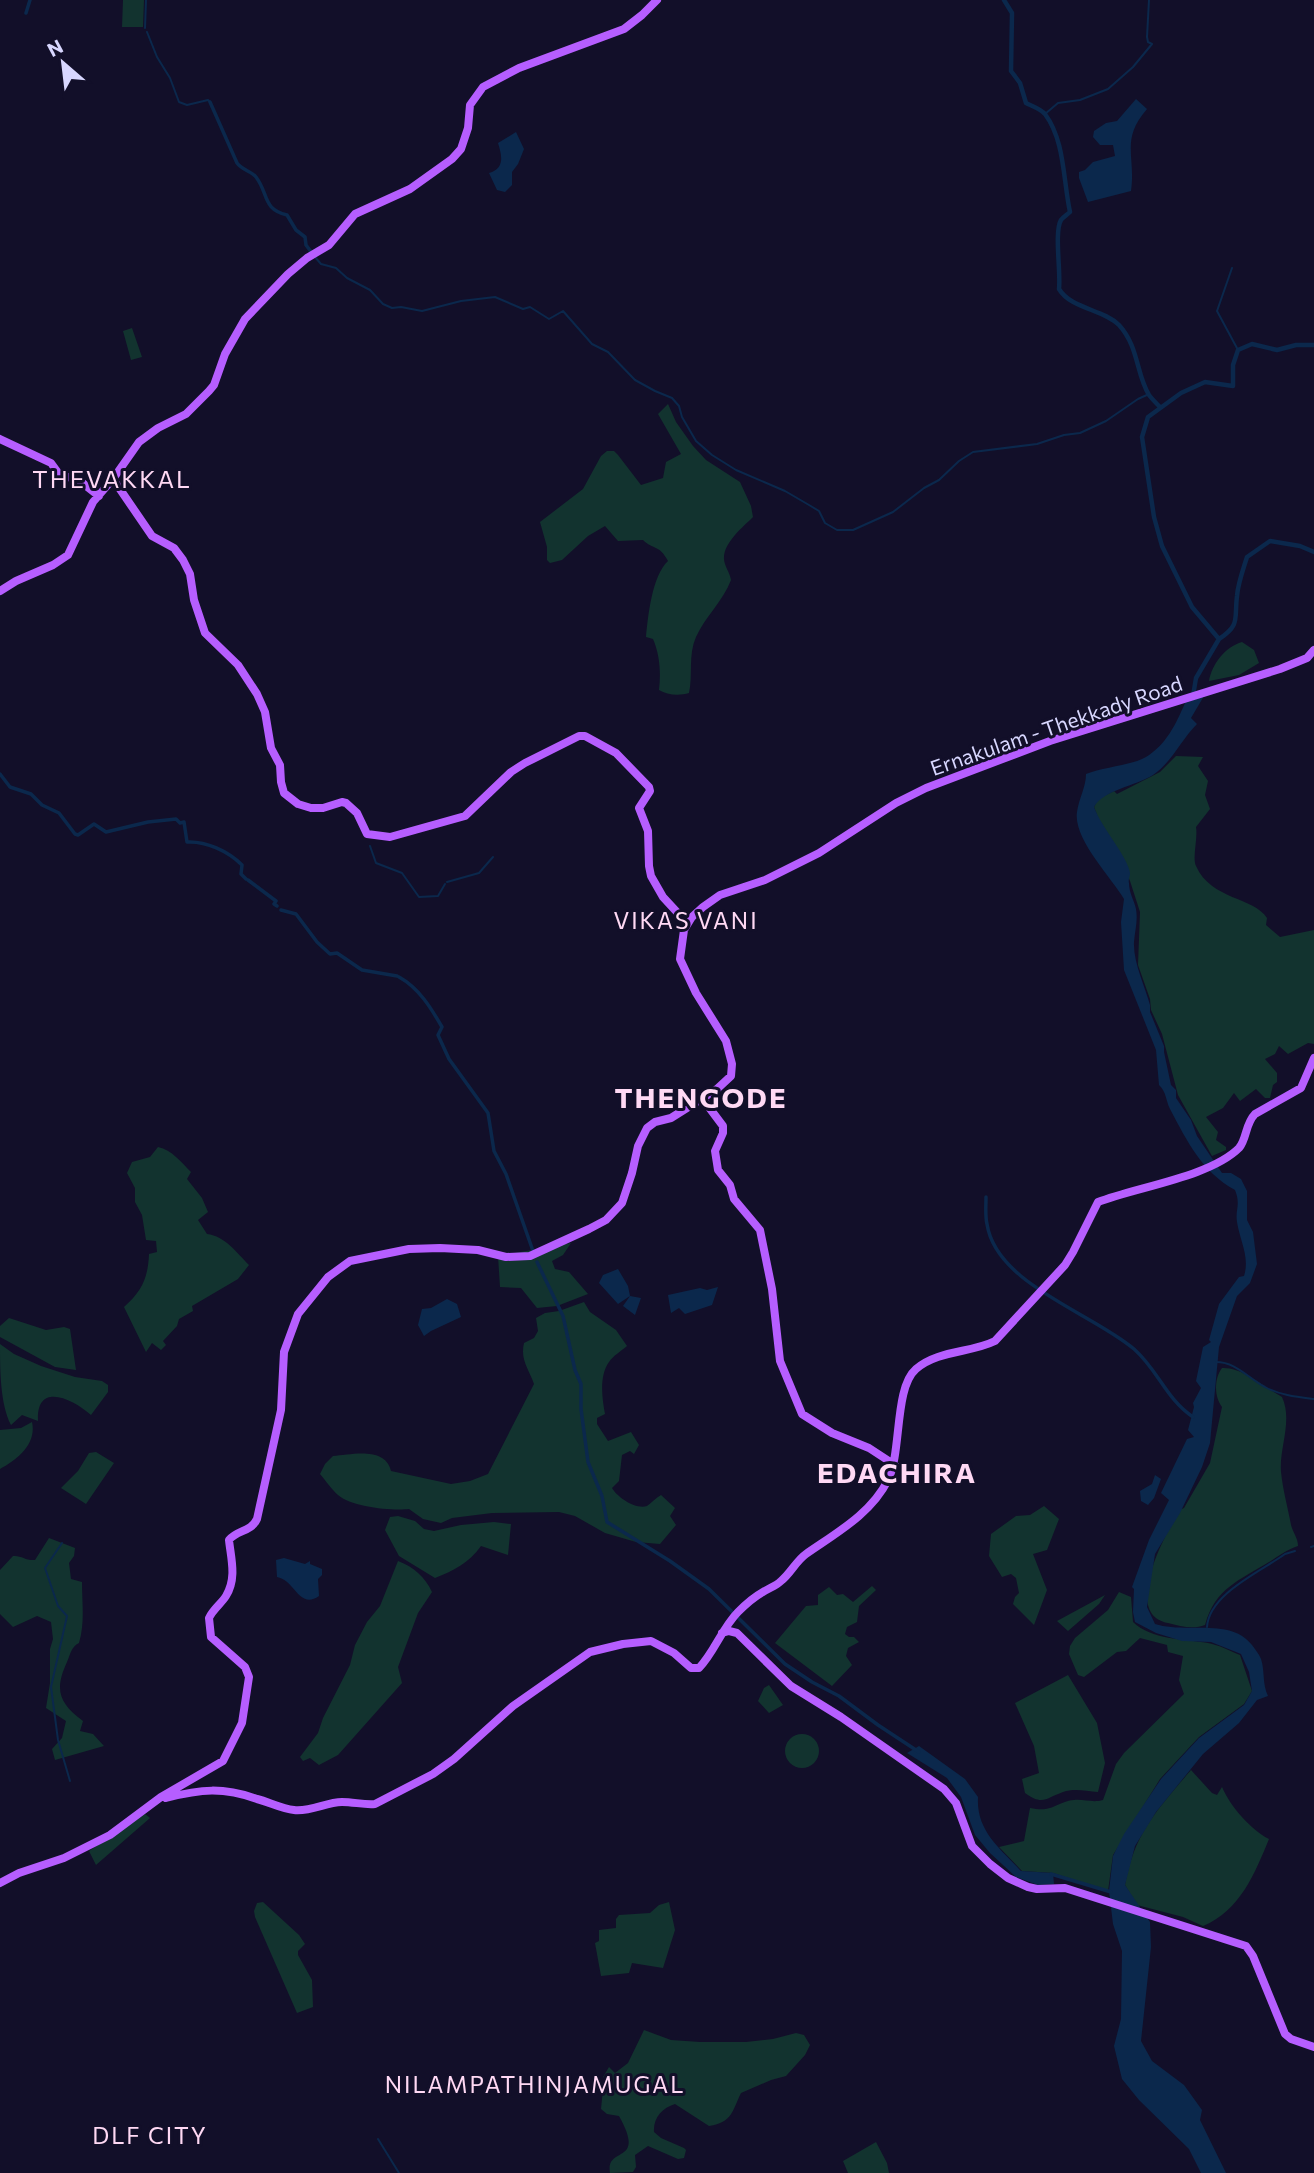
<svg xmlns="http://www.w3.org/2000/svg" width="1314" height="2173" font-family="Commissioner,sans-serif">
	<rect width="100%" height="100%" fill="#120f29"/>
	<!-- green -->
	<path fill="#12332f" d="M123,0H144L143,27H122Z
		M132,328L142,357L131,360L123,331Z
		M668,404L676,422L693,446L706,460L740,482L751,506L753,517C743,527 723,543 724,559C724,565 730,573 731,580C723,601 705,617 696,637C688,655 693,675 689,693C679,696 667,695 659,690C661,673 660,655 653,639L646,637C648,616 652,576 668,561C659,544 653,550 643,540L618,541L605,526L588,536L562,560L550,563L547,560V547L540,522L583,489L601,456L607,451H614L618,455L641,485L663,478L666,462L681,454L658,414Z
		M1242,642L1254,650L1259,663L1239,675L1209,681C1212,664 1225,647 1242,642Z
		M1176,756L1203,757L1198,766L1208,781L1205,795L1210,809L1196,827C1198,839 1192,858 1196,866C1211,900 1254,897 1267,918L1266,925L1280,937L1314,930V1044L1308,1043L1288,1054L1279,1046L1275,1054L1265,1059L1277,1073V1082L1273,1085L1270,1098H1265L1256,1089L1240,1101L1234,1093L1223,1108L1206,1117L1218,1132L1216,1140L1226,1147V1150L1212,1156L1178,1095L1162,1034L1151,1010L1150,999L1138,965L1140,912L1130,881L1115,847L1102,828L1094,807L1098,799L1114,791L1117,794L1160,772Z
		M158,1147C172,1150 181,1162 191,1172L187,1179L202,1198L208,1212L198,1220L207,1234C225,1236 237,1253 249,1265L238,1279L192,1306L193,1311L179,1319L177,1326L163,1341L166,1345L161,1350L152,1343L146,1352L124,1307C142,1291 148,1278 149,1254L157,1252L156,1241L146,1240L142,1215L135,1202V1188L127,1173L132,1162L150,1157Z
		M571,1243L563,1255L552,1261L555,1269L569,1272L588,1294L557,1306L537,1308L521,1288L500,1287L498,1256Z
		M584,1302L590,1312L616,1330L627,1346C621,1351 613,1356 609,1362C599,1376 602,1398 605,1414L597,1418V1424L608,1441L631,1432L639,1445L634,1454L630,1451L622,1455L619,1481L612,1488C617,1497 636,1510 647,1506C651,1503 656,1498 661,1495L675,1508L670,1516L676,1525L660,1544L636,1542L605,1533L575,1516L559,1512L492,1513L452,1518L441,1523L423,1519L409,1509C392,1511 351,1507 338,1495C332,1490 326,1481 320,1474L325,1464L333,1456C351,1455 385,1446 391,1471L451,1484L470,1481L488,1474L534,1384C529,1369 520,1360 524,1343L534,1338L538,1331L536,1318L545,1313L559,1311Z
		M9,1318L46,1330L64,1327L70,1329L76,1370L55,1367L0,1337V1326Z
		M0,1344L14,1354L41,1366L75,1377L102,1381L108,1385V1392L91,1415C73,1399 36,1381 38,1421L22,1415L11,1425C0,1404 0,1369 0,1344Z
		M1222,1368C1243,1367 1265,1388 1282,1397C1293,1421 1279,1448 1281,1472C1283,1491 1288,1508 1291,1525C1293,1533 1298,1538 1298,1546C1286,1550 1279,1556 1269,1562C1240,1580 1215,1588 1205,1625C1193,1630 1180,1626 1168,1623C1121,1614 1166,1534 1179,1510L1184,1508L1210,1463L1222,1407C1214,1397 1214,1378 1222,1368Z
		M32,1422C37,1444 17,1460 0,1469V1430L21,1428Z
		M96,1452L114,1463L86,1504L61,1488L78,1471L89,1453Z
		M1044,1506L1059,1519L1047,1550L1033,1554L1047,1590L1034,1625L1013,1604L1015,1597L1019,1593L1016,1578L1011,1574L1002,1577L989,1556L991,1534L1016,1516L1030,1515Z
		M398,1516L415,1521L424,1529L434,1531L461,1525L494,1522L511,1524L508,1555L481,1546C469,1563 453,1571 435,1578L399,1556L385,1530L390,1517Z
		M49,1538L75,1548L74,1556L69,1563L71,1579L82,1582C82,1604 85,1622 79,1643C71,1647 71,1653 67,1662C54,1690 59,1703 83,1721L80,1731L93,1734L104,1746L55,1760L52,1749L62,1738L66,1721L46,1708L50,1683V1649L53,1639L51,1622L37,1616L13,1627L0,1614V1570L13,1556C21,1555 26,1561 35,1560Z
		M398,1561C414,1567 425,1577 432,1592L418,1613L398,1667L402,1683L338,1755L319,1765L310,1758L303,1761L300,1757L318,1733L323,1718L350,1665L355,1645L367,1622L380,1606Z
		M872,1586L876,1590L859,1606L857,1622L847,1627L845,1634L849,1637H854L859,1642L848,1648L846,1656L852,1665L832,1686L775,1643L806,1606L818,1605V1595L829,1587L837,1595L843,1594L853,1602Z
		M1119,1592L1131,1597L1133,1622C1152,1640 1183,1639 1208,1643C1219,1645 1230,1651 1240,1655L1252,1691L1244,1704L1199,1737L1160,1779L1113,1855L1108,1891L1053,1873L1022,1871L999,1847L1024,1841L1030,1808C1054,1813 1055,1802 1074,1800C1084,1799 1093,1803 1103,1800L1116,1764L1124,1753L1184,1694L1179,1680L1183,1656L1168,1652L1167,1645L1140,1638L1126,1651L1117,1652L1084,1677L1078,1675L1069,1654L1070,1646L1075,1638L1108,1610Z
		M1105,1595L1099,1604L1068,1631L1057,1621Z
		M1068,1675L1097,1723L1105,1763L1098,1792C1086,1791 1074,1788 1063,1792C1046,1798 1043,1806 1025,1793L1022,1779L1039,1773L1034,1746L1015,1703Z
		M769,1685L783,1705L769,1713L758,1701L764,1688Z
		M785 1751a17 17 0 1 1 34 0a17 17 0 1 1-34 0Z
		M1191,1770L1212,1793L1217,1795L1222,1787C1230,1806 1251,1830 1269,1839C1255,1873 1240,1911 1203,1926L1183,1917L1137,1905L1125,1885C1134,1833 1158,1809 1191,1770Z
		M145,1814L150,1818L96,1865L89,1851Z
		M263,1902L299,1935L305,1944L298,1951V1955L312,1980L313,2007L297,2013L255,1917L254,1911L257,1903Z
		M669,1902L675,1930L663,1968L632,1963L629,1973L601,1976L595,1943L599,1941V1930L616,1928V1919L619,1915L650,1913L659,1905Z
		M644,2030L671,2040L700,2042H746L773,2039L796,2033L804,2035L810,2045L805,2055L786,2076L771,2080L741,2093C732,2111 733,2122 709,2126L675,2104C662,2108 653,2118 654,2132L661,2138L684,2148L686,2150L684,2158L678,2159L648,2146L635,2155L636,2167L633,2172L610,2173C605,2145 647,2166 619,2116L607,2114L601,2109L603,2089L607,2081L603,2077L609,2067L615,2073L628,2063Z
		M876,2142L887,2163L889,2173H848L843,2161Z"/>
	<!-- water -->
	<path fill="#0b284c" d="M1136,99L1147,109C1120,140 1136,156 1131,191L1088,202L1079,178V172L1085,170L1093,162L1115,156L1113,145H1100L1093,137L1094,131L1106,123L1117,121Z
		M516,132L524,149L518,164L512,172V185L505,192L497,190L489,173C505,168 502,156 498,143Z
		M1204,696L1191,718L1197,724C1181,740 1172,762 1153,775C1136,786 1103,790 1094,807C1101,827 1128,857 1130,873C1130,876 1128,880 1129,883C1129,893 1134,900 1136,909C1138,921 1135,930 1134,942C1133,962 1145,986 1150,1005V1012L1164,1046V1052L1171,1085L1176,1090V1098L1191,1120L1197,1136L1222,1173H1231L1241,1179L1247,1191V1220L1253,1232L1257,1264L1250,1283L1237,1296L1219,1347L1210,1443L1202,1467L1180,1513L1155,1554L1147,1607L1155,1624C1185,1634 1231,1617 1252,1645C1255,1649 1259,1654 1261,1659C1265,1671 1262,1684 1268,1696L1257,1700L1239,1723L1203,1754L1156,1812L1135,1846L1125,1885L1150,1922L1151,1947L1141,2041L1152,2061L1184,2085L1202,2110L1200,2120L1226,2173H1201L1189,2149L1139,2100L1122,2079L1114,2046L1121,2019L1122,1951L1113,1924L1109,1891L1113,1856L1124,1834L1161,1779L1199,1738L1244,1705L1252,1691L1249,1672L1241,1654L1211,1642L1182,1641L1156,1633L1135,1622L1133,1612L1134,1589L1132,1587L1149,1540L1169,1500L1161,1493L1187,1439L1194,1437L1188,1430L1194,1407L1193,1403L1201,1388L1196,1381L1203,1347L1211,1342L1209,1340L1219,1304L1239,1277L1244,1276C1250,1257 1240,1241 1237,1222C1235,1209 1241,1205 1235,1190C1202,1172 1187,1141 1170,1109C1166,1101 1166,1091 1159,1085L1156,1050L1124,970L1121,922L1124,899C1111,877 1073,839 1077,812C1079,798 1086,787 1086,774C1103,767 1133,765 1146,757C1166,745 1176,724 1185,703Z
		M618,1269L628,1286L630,1296L641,1298L635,1315L623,1306L630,1296L618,1304L599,1283L603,1275Z
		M718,1287L712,1305L685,1314L679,1308L671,1313L668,1295L700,1288L707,1290Z
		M447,1299L457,1304L461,1317L431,1331L424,1336L418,1325L422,1309L431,1308Z
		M1155,1475L1161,1479L1154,1498L1148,1505L1141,1501L1140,1491L1152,1484Z
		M284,1558L305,1564L310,1561V1564L322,1569V1575L318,1579L319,1596C299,1610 295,1580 277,1577L276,1560Z
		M919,1746L965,1779L978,1797C976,1831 1000,1848 1021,1871L1053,1873L1054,1884L1038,1885L1016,1877L990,1853L975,1835L961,1797L947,1778L907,1753Z"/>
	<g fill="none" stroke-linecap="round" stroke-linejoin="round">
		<!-- stream -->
		<path stroke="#0b284c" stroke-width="2" d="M145,28L146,0
			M147,32L157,57L170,78L179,102L187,105L208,100L210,102
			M1045,114L1058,103L1080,100L1108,89L1133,67L1152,44L1148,42L1147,37L1149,0
			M315,257L321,264L336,268L347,278L370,290L383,304L392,308L401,307L422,311L461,301L495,297L523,309L530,307L549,319L563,311L592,344L608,352L635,380L655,391L672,398L679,406L682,417L696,441L712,455L736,470L785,491L809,505L819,511L825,523L837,530H853L893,512L924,488L939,480L959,461L973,452L1037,444L1064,435L1080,433L1106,421L1138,399L1149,394
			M1232,268L1217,311L1238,350
			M370,846L376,863L402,873L419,897L438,896L445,884
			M447,882L479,873L493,857
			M1216,1362C1236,1362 1248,1378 1265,1387C1279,1395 1298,1397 1314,1399
			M62,1543L45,1568L58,1606L67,1616L51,1687L58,1740L70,1781
			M1311,1547L1314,1546
			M1207,1627C1209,1594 1260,1572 1285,1554L1295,1551
			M378,2139L399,2173"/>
		<!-- canal -->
		<path stroke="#0b284c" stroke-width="3.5" d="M26,13L30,0
			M210,102L237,163C242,170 251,171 256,177C269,194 262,209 287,215L296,230L305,237L306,245L312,253
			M0,774L10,787L31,794L42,805L59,813L75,834L78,835L94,824L106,832L148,822L176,819L180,823L184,822L187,842C206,841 228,851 242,865L241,874L246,879
			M248,880L276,901L274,904L277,906
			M281,910L296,914L317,942L330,954L337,953L362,970L397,976
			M399,977C419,988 431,1008 442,1027L438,1035L449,1059L488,1113L494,1151L506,1174L533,1251
			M986,1197C986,1206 985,1216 987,1224C996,1284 1092,1313 1134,1349C1158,1370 1166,1399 1193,1417
			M537,1262L563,1316L575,1370L581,1384V1393
			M581,1392V1409L588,1462L602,1496L607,1522L670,1561L709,1589L785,1664L812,1682L839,1696L878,1725L919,1752
			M1051,1874L1111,1892"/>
		<!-- river -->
		<path stroke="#0b284c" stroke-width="4.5" d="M1004,0L1012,13L1011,71L1020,83L1026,103C1032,106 1041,109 1045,114C1065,141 1063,180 1070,212C1067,215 1063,217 1061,220C1054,232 1061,272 1059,289C1071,309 1103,309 1119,325C1139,347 1136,374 1149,395C1152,399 1157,404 1160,407
			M1219,639C1241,625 1234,618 1237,596C1238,583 1243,570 1247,557L1270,541L1300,546L1314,552
			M1193,696L1196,678L1219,639L1192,607L1162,546L1154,517L1142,437L1148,417L1181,393L1205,382L1233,386V365L1238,350L1252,344L1277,350L1296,345H1314"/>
		<!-- major -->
		<path stroke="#b65eff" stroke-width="8" d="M0,439L51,463L59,474L80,481L99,496
			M113,479L152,536L174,548L183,560L190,574L194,600L205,633L238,665L257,694L265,712L271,748L280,765L281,782L284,793L298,804L311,808H323L342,802L346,803L357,813L367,834L390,837L465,816L511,772L525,763L579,736H585L616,753L649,787L650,791L639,808L648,831L649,866L651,876L663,897L687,923
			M0,591L16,581L53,565L68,555L93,502L113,479L139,442L158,428L186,414L209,391L214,385L225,354L245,319L288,274L307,258L329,245L355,214L410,189L452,159L461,149L468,128L470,105L483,87L519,68L624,29L642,15L657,0
			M702,1098L723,1126V1133L715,1151L718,1170L730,1185L734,1199L760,1230L772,1289L780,1361L802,1414L832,1433L869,1448L895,1465
			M722,1633L729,1631L737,1633L791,1686L841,1717L944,1789L956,1803L972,1846L990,1864L1008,1878L1028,1887L1037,1889L1065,1888L1246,1946L1253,1956L1285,2034L1291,2039L1314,2047
			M166,1798C201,1789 223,1787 257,1799C269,1802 282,1809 294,1810C311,1812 326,1802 342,1802C354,1802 364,1805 375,1804L433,1774L454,1759L513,1706L590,1652L623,1644L651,1641L674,1653L691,1668H699C714,1653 722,1628 738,1612C746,1604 754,1597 763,1592C769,1588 776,1586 781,1581C791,1573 796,1561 806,1554C836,1533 871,1514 888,1480C902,1452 894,1388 916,1369C938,1350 971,1353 995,1341L1065,1265L1073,1252L1098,1202C1136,1187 1210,1177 1239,1148C1247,1139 1245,1124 1255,1114L1301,1088L1314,1058
			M0,1883L19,1873L64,1858L110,1835L161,1797L223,1761L242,1723L249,1677L245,1667L211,1637L209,1618C213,1609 221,1604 226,1596C237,1578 231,1559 229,1540C237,1530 251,1532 257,1519L281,1410L284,1352L298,1314L328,1277L350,1261L409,1249L440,1248L478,1250L506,1257L530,1256L589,1229L606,1220L622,1203L632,1173L638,1146L647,1128L655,1122L671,1118L717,1089L731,1076L732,1064L726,1041L696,993L680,959L684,930L692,917L703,907L720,895L765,880L819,853L896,803L926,788L1050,741L1280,669L1307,658L1314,650"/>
	</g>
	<g text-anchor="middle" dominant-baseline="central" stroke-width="6" stroke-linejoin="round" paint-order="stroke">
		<!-- street labels -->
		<g font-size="21" fill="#d8d7ff" stroke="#120f29">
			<text transform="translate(1056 725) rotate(-19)">Ernakulam - Thekkady Road</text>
		</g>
		<!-- neighbourhood labels -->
		<g font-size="23" letter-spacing="2" fill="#ffd9f4" stroke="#120f29">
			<text x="686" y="920">VIKAS VANI</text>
			<text x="535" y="2084">NILAMPATHINJAMUGAL</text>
			<text x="150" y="2135">DLF CITY</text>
		</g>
		<!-- quarter labels -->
		<g font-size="24" letter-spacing="2" fill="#ffd9f4" stroke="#120f29">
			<text x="112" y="478">THEVAKKAL</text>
		</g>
		<!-- district labels -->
		<g font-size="28" font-weight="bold" letter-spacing="2" fill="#ffd9f4" stroke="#120f29">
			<text x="701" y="1097">THENGODE</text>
			<text x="897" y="1472">EDACHIRA</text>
		</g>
	</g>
	<!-- north arrow -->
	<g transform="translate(63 63) rotate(332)" stroke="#120f29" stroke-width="5" paint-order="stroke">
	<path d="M0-5L12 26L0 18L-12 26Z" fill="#d8d7ff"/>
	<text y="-10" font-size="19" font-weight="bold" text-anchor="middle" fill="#d8d7ff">N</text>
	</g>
</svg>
